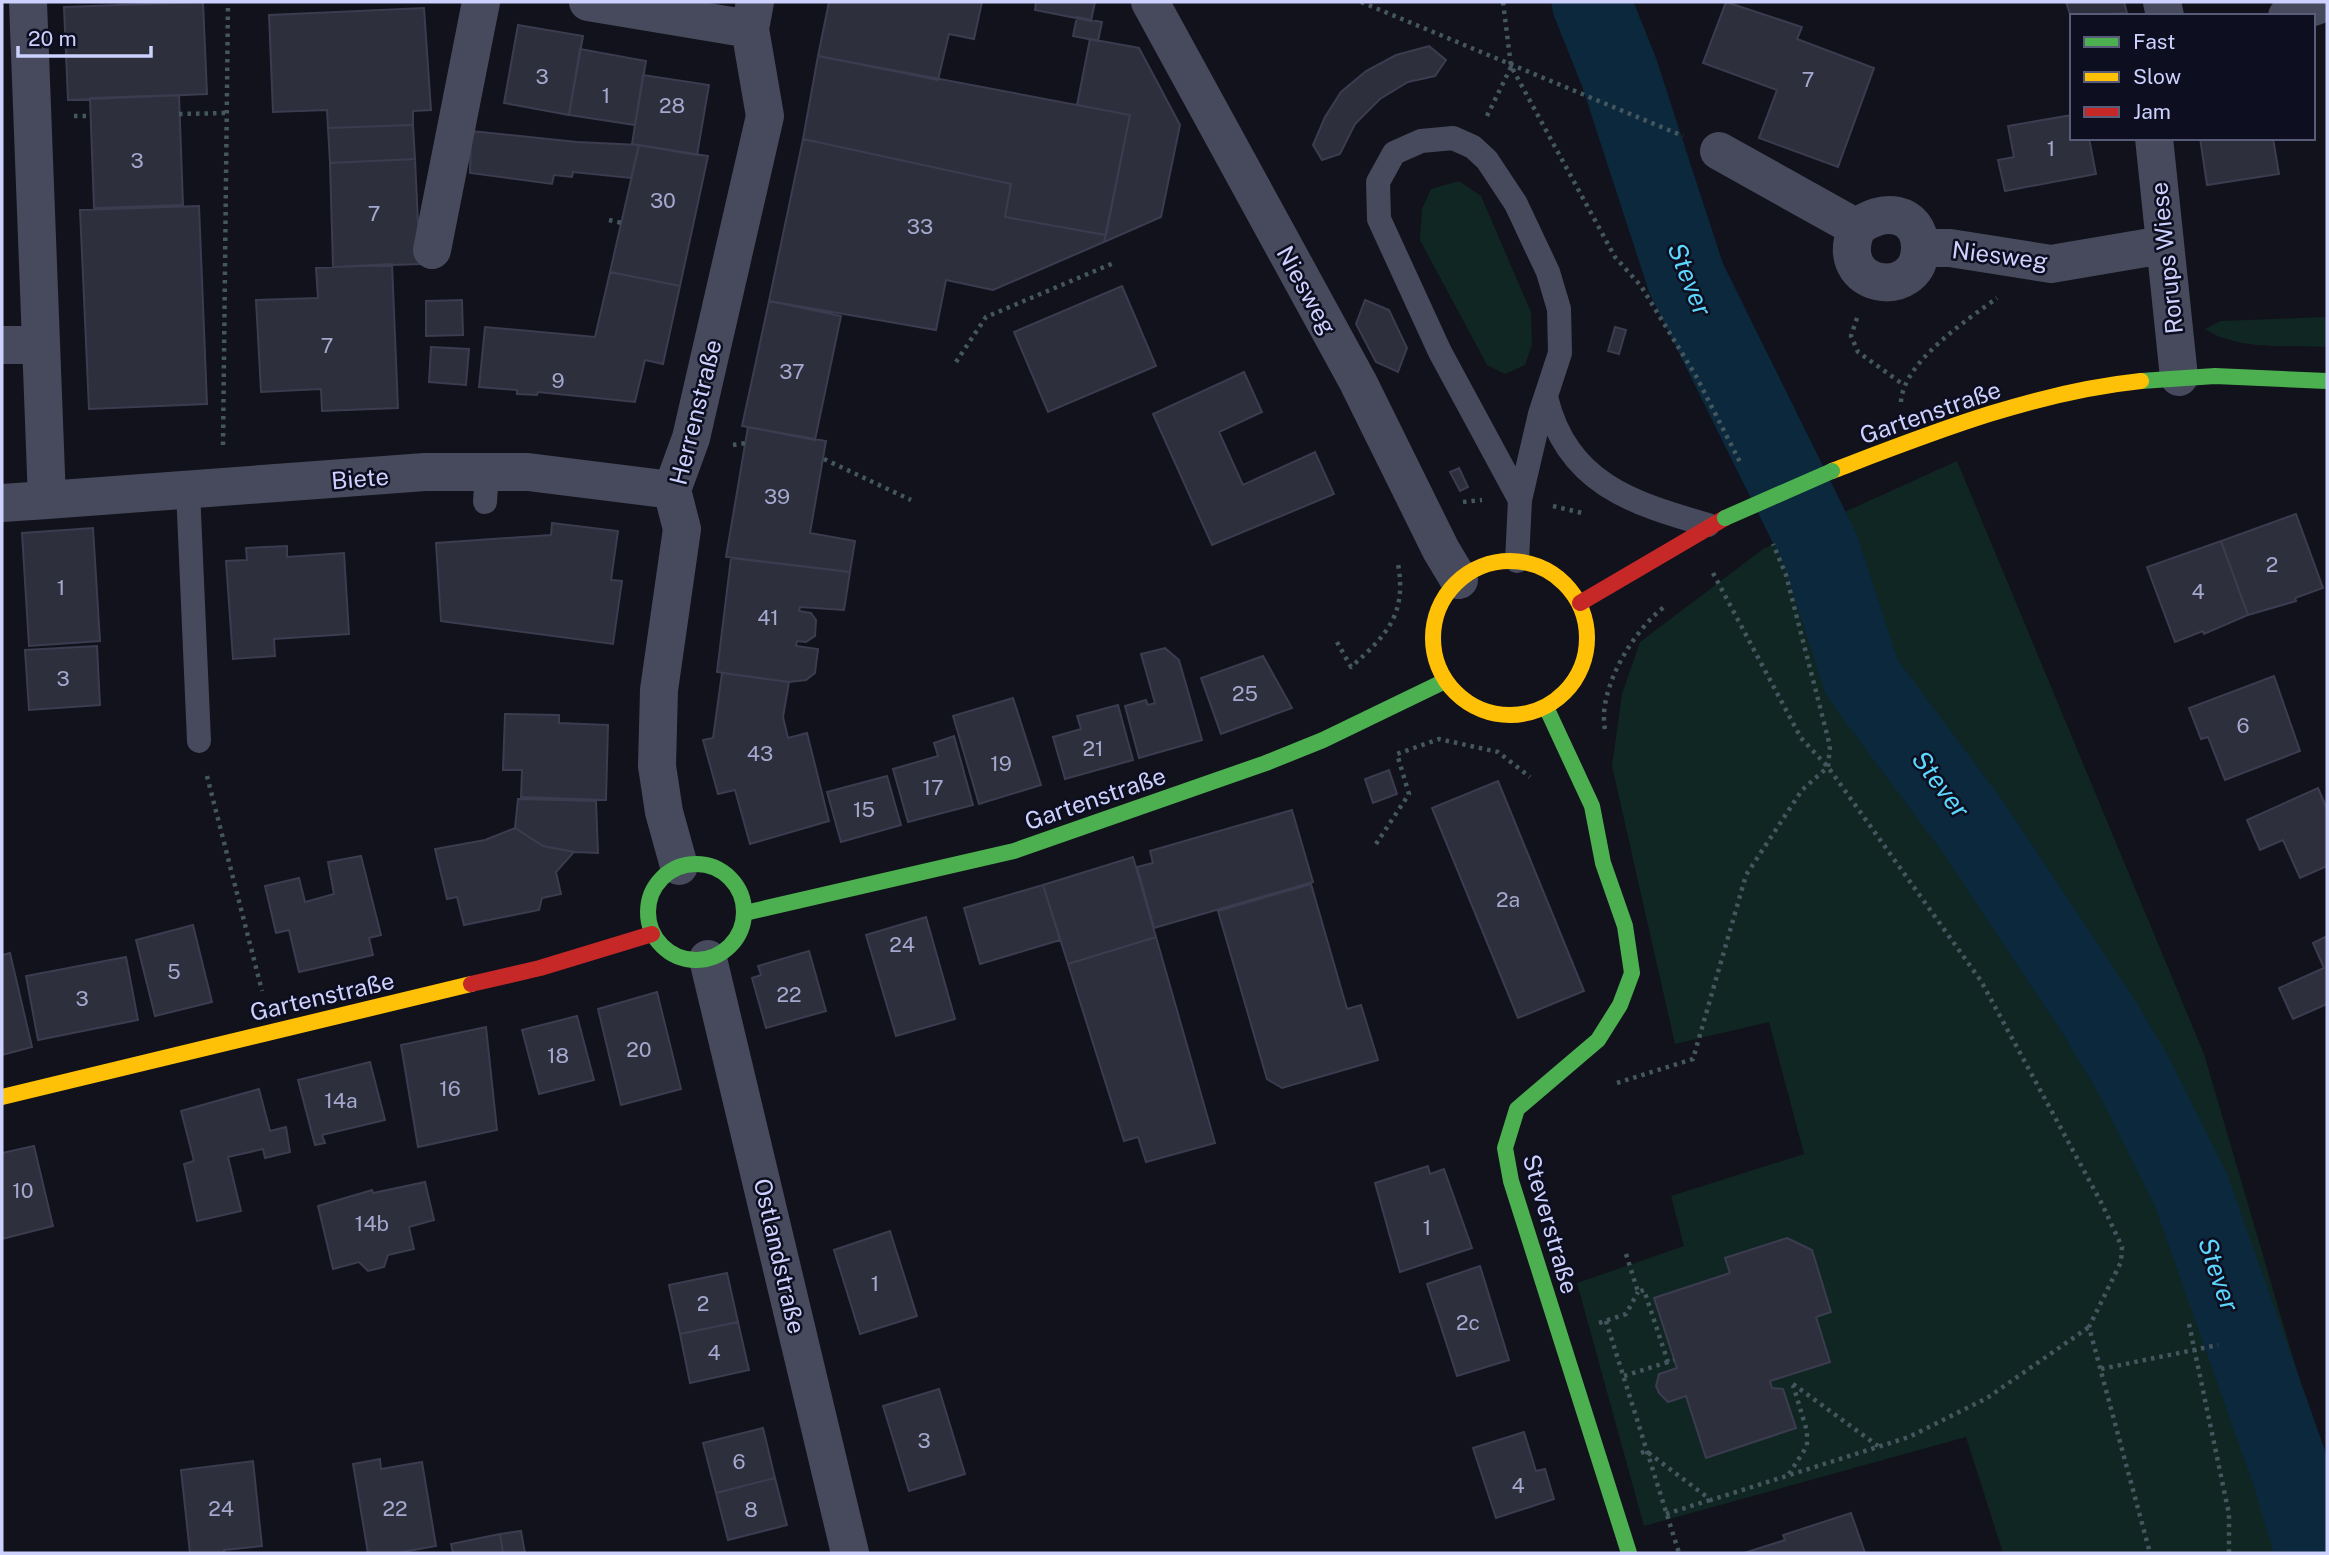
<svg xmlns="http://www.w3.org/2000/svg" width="2329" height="1555" font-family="'Public Sans',sans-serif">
	<rect width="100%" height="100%" fill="#11121b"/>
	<!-- green -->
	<path fill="#102622" d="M1459,181L1481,196L1531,312L1532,345L1525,365L1505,374L1487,365L1420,240L1422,209L1431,189Z
		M2327,317V347C2289,345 2238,351 2205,329L2220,321Z
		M1957,461L2204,1054L2327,1474V1553H2003L1966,1437L1644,1526L1577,1283L1684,1246L1671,1196L1804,1154L1769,1022L1675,1044L1612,766L1622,694L1640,642L1763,549Z"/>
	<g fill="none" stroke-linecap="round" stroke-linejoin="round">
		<!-- river -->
		<path stroke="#0c283c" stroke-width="79" d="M1591,2L1619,72L1686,278L1820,549L1862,678L1973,827L2097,1014L2133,1074L2191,1190L2291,1473L2315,1553"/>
	</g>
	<!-- building -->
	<path fill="#2e2f3d" stroke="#3b3c4f" stroke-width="2" d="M203,2L207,94L68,100L64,7Z
		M829,2H982L974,39L949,34L938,80L818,56Z
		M1036,2H1095L1091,21L1035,10Z
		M1726,2L1802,27L1797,39L1874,68L1838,167L1759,138L1777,90L1703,63Z
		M2066,2H2124L2127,13L2072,16V20Z
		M424,8L431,110L413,111V125L328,128L327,110L273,112L269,15Z
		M1077,17L1102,22L1098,41L1073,36Z
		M518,25L583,36L569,115L504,103Z
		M1090,39L1139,48L1180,125L1161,217L1104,242L1130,115L1077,105Z
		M1429,46L1446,60L1435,76L1408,82L1380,99L1355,124L1340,154L1322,160L1313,145L1325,117L1341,92L1366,71L1396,55Z
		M580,49L646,61L635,125L569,115Z
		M818,56L1130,115L1106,235L1005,217L1011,184L803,139Z
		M643,75L709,85L697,155L632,144Z
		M179,95L183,205L94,208L90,98Z
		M2072,115V138H2089L2096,174L2005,191L1998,160L2014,157L2008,126Z
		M413,125L415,159L330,163L328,128Z
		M471,131L577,142L639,145L631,178L573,172L572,177L554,175L552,184L470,173Z
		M2200,138H2273L2279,174L2207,185Z
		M803,139L1011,184L1005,217L1106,235L1104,242L993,290L946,280L936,330L769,301Z
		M639,145L708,156L680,286L610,272Z
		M415,159L420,264L333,267L330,163Z
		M199,206L207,404L89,409L80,210Z
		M392,264L398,408L322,411L321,389L261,392L256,300L318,298L316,268Z
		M610,272L680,286L663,364L645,360L635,402L538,392L537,395L517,394V390L479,387L485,327L595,337Z
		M1122,286L1156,366L1048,412L1014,332Z
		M462,300L463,335L426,336V301Z
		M1365,300L1389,310L1407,348L1398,372L1376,362L1356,324Z
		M769,301L841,316L815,440L742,426Z
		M1615,327L1626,330L1619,354L1608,351Z
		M431,347L469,349L466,385L429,382Z
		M1244,372L1262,412L1219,432L1243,485L1315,452L1334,494L1212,545L1153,414Z
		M748,427L826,441L810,533L855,541L850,572L726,557Z
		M1459,468L1468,487L1460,491L1450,472Z
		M2296,514L2323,588L2295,598L2296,601L2248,615L2221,541Z
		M552,523L618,531L611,580L622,581L613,644L441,621L436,543L551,535Z
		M93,528L100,641L29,646L22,533Z
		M2221,541L2248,615L2204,634L2203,631L2175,642L2147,567Z
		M287,546V557L344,553L349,634L274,639L275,656L233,659L226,561L247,560L246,548Z
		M731,558L850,572L844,610L800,607L799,611L811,613L816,620L815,636L806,642L797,641L796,646L818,649L815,673L806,680L789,682L717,672Z
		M97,646L100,705L29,710L25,650Z
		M1165,648L1179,660L1202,740L1139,758L1125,706L1146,700L1148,705L1155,703L1141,654Z
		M1263,656L1292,708L1221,734L1201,678Z
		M722,673L789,682L783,717L788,738L807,733L829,821L750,844L735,790L718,794L703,740L713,738Z
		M2274,676L2300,751L2225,780L2208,737L2201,739L2189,708Z
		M1013,698L1041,785L979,804L953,716Z
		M1118,705L1133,760L1065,779L1053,737L1081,729L1077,716Z
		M505,714L559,715V723L608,725L606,800L521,797L522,770H503Z
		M954,736L973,805L908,822L893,769L938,756L934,743Z
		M1389,770L1397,794L1373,803L1365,779Z
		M887,776L901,825L841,842L827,792Z
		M1498,781L1584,991L1518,1018L1432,808Z
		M2318,788L2327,809V866L2300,878L2283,840L2260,850L2247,820Z
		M518,799L596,801L598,853L574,852L543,846L515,828Z
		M1292,810L1313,882L1154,928L1137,867L1153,863L1150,851Z
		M515,828L543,846L574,852L556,872L561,894L542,898L539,910L464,925L457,897L447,899L435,849L485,840Z
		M361,856L381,935L369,938L373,955L299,972L289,930L276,933L265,886L299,878L305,902L334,894L328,862Z
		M1133,857L1156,937L1068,964L1043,885Z
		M1311,884L1347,1009L1361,1005L1378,1060L1282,1088L1267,1079L1218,911Z
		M1043,885L1060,940L980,964L964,908Z
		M926,917L955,1019L896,1036L866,935Z
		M193,925L212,1002L155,1016L136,940Z
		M2327,936V1004L2293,1019L2279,988L2324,968L2313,943Z
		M1156,937L1215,1143L1146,1162L1138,1137L1124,1141L1068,964Z
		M809,951L826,1011L766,1028L752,978L761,975L758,966Z
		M10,953L32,1047L2,1055V955Z
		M126,957L138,1020L38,1040L26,976Z
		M657,992L681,1089L621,1105L598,1009Z
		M577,1016L594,1080L539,1094L522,1030Z
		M486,1027L497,1130L418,1147L401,1045Z
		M370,1062L385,1120L322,1135L325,1143L315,1145L298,1080Z
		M259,1089L270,1131L286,1127L290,1152L265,1158L263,1149L228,1157L241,1211L197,1221L184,1164L194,1161L181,1111Z
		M34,1146L53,1226L2,1239V1153Z
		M1428,1166L1430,1174L1444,1169L1472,1248L1400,1272L1375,1183Z
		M425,1182L434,1220L409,1227L414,1249L388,1255L384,1267L368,1271L359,1262L333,1269L318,1206L372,1190L373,1193Z
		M890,1231L917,1316L860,1334L834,1250Z
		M1787,1238L1812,1250L1831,1312L1816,1317L1830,1362L1770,1381L1772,1388L1783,1389L1796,1428L1706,1458L1686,1396L1668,1402L1659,1393L1656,1386L1659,1374L1677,1368L1654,1298L1730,1273L1725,1258Z
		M1480,1266L1509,1360L1457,1376L1427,1284Z
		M727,1273L738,1322L680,1334L669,1285Z
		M738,1322L749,1370L690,1383L680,1334Z
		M939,1389L965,1474L909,1491L883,1406Z
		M763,1428L775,1478L716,1493L703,1443Z
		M1524,1432L1536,1471L1545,1469L1554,1499L1496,1518L1473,1448Z
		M380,1459L381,1469L422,1462L436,1546L397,1553H368L353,1464Z
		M253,1461L262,1546L224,1550V1553H190L181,1470Z
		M775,1478L787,1525L728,1540L716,1493Z
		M1851,1513L1865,1553H1744L1785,1540L1783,1535Z
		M521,1531L525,1553H503L500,1534Z
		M500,1534L503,1553H453L451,1544Z"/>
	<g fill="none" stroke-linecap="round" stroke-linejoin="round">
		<!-- path -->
		<path stroke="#45575e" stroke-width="4.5" stroke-dasharray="3.5 5" stroke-linecap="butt" d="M1361,2L1683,136
			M1503,2L1511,66L1615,257L1641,286L1696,376L1741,464
			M179,114L227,113
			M74,116H90
			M1487,116L1511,67
			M609,220L622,223
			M1857,318L1851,336L1858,352L1904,385
			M956,362L986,317L1116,262
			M1901,402C1903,362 1967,320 1997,298
			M223,445L228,2
			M733,445L746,443
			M824,459L911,500
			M1463,502L1482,500
			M1553,506L1582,513
			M1713,573L1801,738L1828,767L1981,981L2102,1204L2122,1247L2121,1262L2089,1327L2150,1553
			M1337,642L1351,667C1387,635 1407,614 1398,564
			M1605,729C1597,689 1635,627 1667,605
			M207,776L262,991
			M1376,844L1409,794L1397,754L1439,739L1498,752L1530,777
			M1617,1083L1693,1059L1746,875L1802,790L1828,767L1830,746L1786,575L1773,544
			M1626,1254L1638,1292L1644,1290L1668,1362L1674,1360
			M1606,1321L1679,1553
			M1599,1323L1626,1314L1638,1292
			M2189,1324L2229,1514V1553
			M2101,1369L2218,1345
			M1624,1376L1668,1362
			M1793,1384L1878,1446
			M1641,1453L1646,1451L1711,1500L1909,1437L1987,1398L2089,1327
			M1789,1474L1807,1446V1431L1793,1385
			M1666,1514L1710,1500"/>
		<!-- lane -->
		<path stroke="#464a5c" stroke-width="24" d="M1546,397C1567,483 1631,503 1708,525
			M188,490L199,741
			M485,502L487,472
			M1517,561L1520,500L1540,414L1560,353L1559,309L1548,272L1516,204L1487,160L1473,147L1453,138L1421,141L1394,153L1378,182L1379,219L1440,352L1520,500"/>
		<!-- street -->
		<path stroke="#464a5c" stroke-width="38" d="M588,2L750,29
			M1150,2L1358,382L1441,550L1459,580
			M2162,2L2165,16
			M2287,16L2327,2
			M2154,138L2179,377
			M1719,151L1857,228C1880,207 1920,210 1920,248H1950L2051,264L2163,245
			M1857,228C1830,290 1920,302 1920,248
			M432,250L481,2
			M2,345H41
			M47,500L425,472H528L672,490
			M2,503L47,500L28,2
			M679,866L664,812L657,766L659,690L682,529L672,490L691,438L765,116L750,29L755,2
			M708,959L850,1553"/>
		<!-- fast -->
		<path stroke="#4caf50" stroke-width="16" d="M2141,381L2215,376L2327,381
			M1546,707L1592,806L1603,863L1625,926L1632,973L1620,1005L1598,1040L1517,1109L1505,1148L1511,1181L1629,1553
			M648 912a48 48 0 1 1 96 0a48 48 0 1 1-96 0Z
			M745,913L1014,851L1266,763L1323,740L1445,681"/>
		<!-- slow -->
		<path stroke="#ffc107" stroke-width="16" d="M1832,471C1931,433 2034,392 2141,381
			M1433 638a77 77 0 1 1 154 0a77 77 0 1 1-154 0Z
			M2,1097L471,984"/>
		<!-- jam -->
		<path stroke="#c62828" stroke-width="16" d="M1580,603L1725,518
			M471,984L540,968L652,934"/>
		<!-- fast-bridge -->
		<path stroke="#4caf50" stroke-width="16" d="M1725,518L1832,471"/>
	</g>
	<g text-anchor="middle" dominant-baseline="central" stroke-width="5" stroke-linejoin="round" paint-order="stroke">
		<!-- number labels -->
		<g font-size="21" fill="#a4a8ce">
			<text x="542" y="76">3</text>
			<text x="1808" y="79">7</text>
			<text x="606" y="95">1</text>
			<text x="672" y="105">28</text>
			<text x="2051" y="148">1</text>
			<text x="137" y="160">3</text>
			<text x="663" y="200">30</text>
			<text x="374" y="213">7</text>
			<text x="920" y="226">33</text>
			<text x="327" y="345">7</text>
			<text x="792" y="371">37</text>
			<text x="558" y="380">9</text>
			<text x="777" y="496">39</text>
			<text x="2272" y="564">2</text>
			<text x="61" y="587">1</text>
			<text x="2198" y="591">4</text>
			<text x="768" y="617">41</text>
			<text x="63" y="678">3</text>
			<text x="1245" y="693">25</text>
			<text x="2243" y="725">6</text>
			<text x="1093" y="748">21</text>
			<text x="760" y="753">43</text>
			<text x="1001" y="763">19</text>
			<text x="933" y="787">17</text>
			<text x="864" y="809">15</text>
			<text x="1508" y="899">2a</text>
			<text x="902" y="944">24</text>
			<text x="174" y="971">5</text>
			<text x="789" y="994">22</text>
			<text x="82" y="998">3</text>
			<text x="639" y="1049">20</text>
			<text x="558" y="1055">18</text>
			<text x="450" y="1088">16</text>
			<text x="341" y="1100">14a</text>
			<text x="23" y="1190">10</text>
			<text x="372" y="1223">14b</text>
			<text x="1427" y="1227">1</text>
			<text x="875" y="1283">1</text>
			<text x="703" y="1303">2</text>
			<text x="1468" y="1322">2c</text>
			<text x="714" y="1352">4</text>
			<text x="924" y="1440">3</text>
			<text x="739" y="1461">6</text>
			<text x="1518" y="1485">4</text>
			<text x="221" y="1508">24</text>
			<text x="395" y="1508">22</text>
			<text x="751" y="1509">8</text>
		</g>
		<!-- street labels -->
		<g font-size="24" fill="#ccd1fe" stroke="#0d0e1f">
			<text transform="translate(2000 255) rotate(7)">Niesweg</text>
			<text transform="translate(2166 258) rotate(-96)">Rorups Wiese</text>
			<text transform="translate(1307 290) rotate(61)">Niesweg</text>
			<text transform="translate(695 412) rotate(-76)">Herrenstraße</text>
			<text transform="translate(1930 412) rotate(-19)">Gartenstraße</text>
			<text transform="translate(360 478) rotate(-5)">Biete</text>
			<text transform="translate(1095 798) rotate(-19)">Gartenstraße</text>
			<text transform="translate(322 996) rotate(-13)">Gartenstraße</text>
			<text transform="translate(1551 1224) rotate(74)">Steverstraße</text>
			<text transform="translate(780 1256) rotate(77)">Ostlandstraße</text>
		</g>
		<!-- water labels -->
		<g font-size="26" font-style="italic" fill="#5cd6fc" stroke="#0d0e1f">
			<text transform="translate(1690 279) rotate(68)">Stever</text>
			<text transform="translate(1941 784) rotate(53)">Stever</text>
			<text transform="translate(2219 1274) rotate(71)">Stever</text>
		</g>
	</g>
	<!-- border -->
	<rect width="2329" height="1555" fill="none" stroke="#ccd1fe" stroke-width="7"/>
	<!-- legend -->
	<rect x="2070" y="14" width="245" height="126" fill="#0d0e1f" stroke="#595c78" stroke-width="2"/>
	<rect x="2084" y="37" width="35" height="10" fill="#4caf50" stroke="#595c78" stroke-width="2"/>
	<text x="2133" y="49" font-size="21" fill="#ccd1fe">Fast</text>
	<rect x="2084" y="72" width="35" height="10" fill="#ffc107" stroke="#595c78" stroke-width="2"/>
	<text x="2133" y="84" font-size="21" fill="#ccd1fe">Slow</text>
	<rect x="2084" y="107" width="35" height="10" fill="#c62828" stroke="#595c78" stroke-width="2"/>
	<text x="2133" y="119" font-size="21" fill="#ccd1fe">Jam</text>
	<!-- scale -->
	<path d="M18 46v10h133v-10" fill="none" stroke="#ccd1fe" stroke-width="3.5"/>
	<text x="28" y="46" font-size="21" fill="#ccd1fe" stroke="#0d0e1f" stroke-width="5" paint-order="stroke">20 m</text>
</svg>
